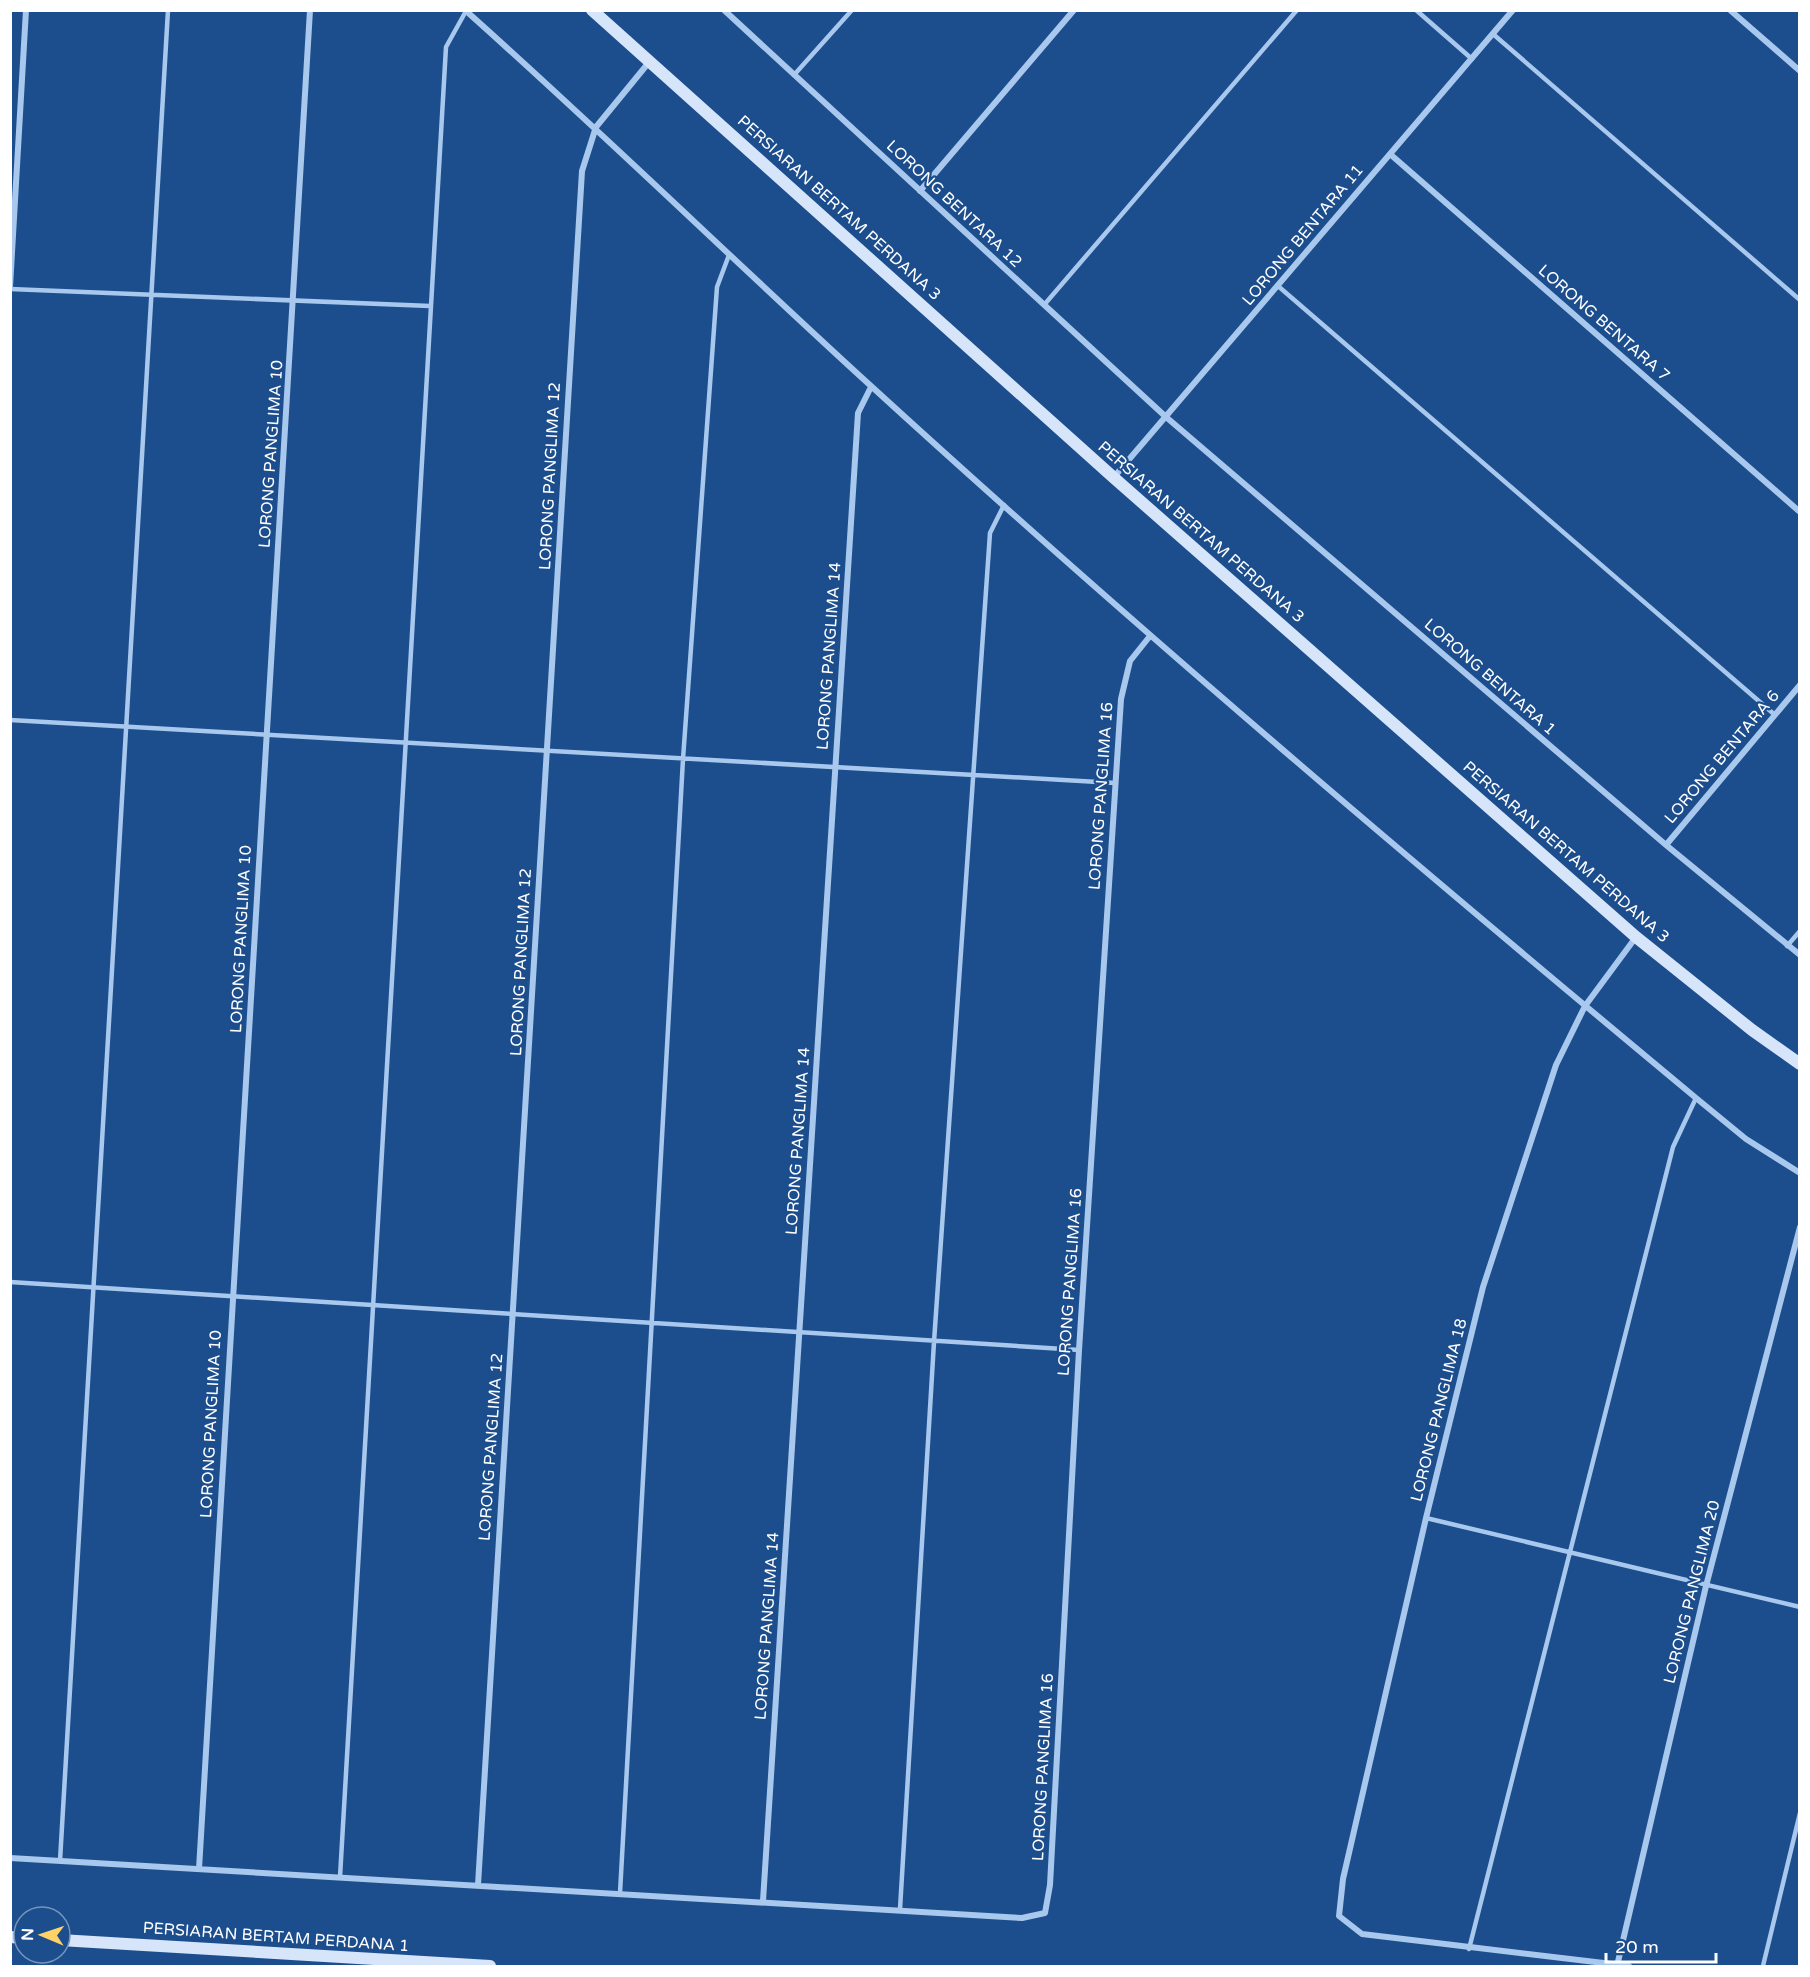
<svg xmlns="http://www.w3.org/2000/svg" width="1810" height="1977" font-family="'Varela Round',sans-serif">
	<rect width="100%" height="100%" fill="#1c4e8e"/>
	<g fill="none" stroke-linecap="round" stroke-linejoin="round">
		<!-- lane -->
		<path stroke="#a9c8ed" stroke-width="4.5" d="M1416,10L1472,59
			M1493,34L1800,300
			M794,75L852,10
			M1278,286L1775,715
			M10,289L430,306
			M1044,305L1297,10
			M10,720L1115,783
			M1787,946L1800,931
			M10,1282L1079,1350
			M1426,1518L1800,1607
			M60,1861L168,10
			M340,1877L446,47L466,11
			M620,1893L683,759L717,287L729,255
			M900,1909L934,1342L990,533L1004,505
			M1469,1949L1673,1147L1696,1098
			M1763,1966L1800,1813"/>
		<!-- street -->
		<path stroke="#a9c8ed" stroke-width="6" d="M465,10C603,133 735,262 871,386C1139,631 1417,866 1696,1098L1746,1139L1800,1173
			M724,10L1166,417L1666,845L1800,955
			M1730,10L1800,71
			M1390,154L1800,512
			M920,191L1074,10
			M10,287L26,10
			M1114,477L1513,10
			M1666,845L1800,685
			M10,1858L1022,1918L1045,1913L1050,1885L1079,1350L1121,699L1130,661L1150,636
			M199,1869L310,10
			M478,1885L582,171L596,127L650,61
			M763,1901L858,413L871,387
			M1617,1966L1706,1586L1800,1227
			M1629,1966L1362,1934L1339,1916L1343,1879L1426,1518L1483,1287L1556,1065L1585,1006L1636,937"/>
		<!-- secondary -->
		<path stroke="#d6e5fa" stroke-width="12" d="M592,10L1113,477L1636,937L1752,1030L1800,1064
			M10,1937L24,1938
			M60,1940L490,1966"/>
	</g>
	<g text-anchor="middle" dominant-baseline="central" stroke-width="4.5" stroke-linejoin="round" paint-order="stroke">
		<!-- street labels -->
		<g font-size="16" fill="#fff" stroke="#1c4e8e">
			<text transform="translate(954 204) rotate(43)">LORONG BENTARA 12</text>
			<text transform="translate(839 208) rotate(42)">PERSIARAN BERTAM PERDANA 3</text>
			<text transform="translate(1303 235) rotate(-50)">LORONG BENTARA 11</text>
			<text transform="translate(1604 323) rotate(41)">LORONG BENTARA 7</text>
			<text transform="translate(271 454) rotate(-86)">LORONG PANGLIMA 10</text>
			<text transform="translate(550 476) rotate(-87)">LORONG PANGLIMA 12</text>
			<text transform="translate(1201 532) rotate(41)">PERSIARAN BERTAM PERDANA 3</text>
			<text transform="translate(829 656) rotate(-86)">LORONG PANGLIMA 14</text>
			<text transform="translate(1490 677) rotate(41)">LORONG BENTARA 1</text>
			<text transform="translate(1722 757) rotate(-50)">LORONG BENTARA 6</text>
			<text transform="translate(1101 796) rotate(-86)">LORONG PANGLIMA 16</text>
			<text transform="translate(1566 852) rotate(41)">PERSIARAN BERTAM PERDANA 3</text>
			<text transform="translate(241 939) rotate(-87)">LORONG PANGLIMA 10</text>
			<text transform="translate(521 962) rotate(-87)">LORONG PANGLIMA 12</text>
			<text transform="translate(798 1141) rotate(-86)">LORONG PANGLIMA 14</text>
			<text transform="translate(1070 1282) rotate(-86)">LORONG PANGLIMA 16</text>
			<text transform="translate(1439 1410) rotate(-76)">LORONG PANGLIMA 18</text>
			<text transform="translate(211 1424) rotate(-87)">LORONG PANGLIMA 10</text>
			<text transform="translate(491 1447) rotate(-86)">LORONG PANGLIMA 12</text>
			<text transform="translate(1692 1592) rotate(-76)">LORONG PANGLIMA 20</text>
			<text transform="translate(767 1626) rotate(-86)">LORONG PANGLIMA 14</text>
			<text transform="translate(1043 1767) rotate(-87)">LORONG PANGLIMA 16</text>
			<text transform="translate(276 1937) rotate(4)">PERSIARAN BERTAM PERDANA 1</text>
		</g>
	</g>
	<!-- border -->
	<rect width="1810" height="1977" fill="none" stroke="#ffffff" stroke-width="24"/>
	<!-- north arrow -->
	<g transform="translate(42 1935) rotate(272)"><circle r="28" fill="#1c4e8e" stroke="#7795bb" stroke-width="1.5"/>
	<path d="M0-4.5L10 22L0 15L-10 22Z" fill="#fed267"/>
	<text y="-9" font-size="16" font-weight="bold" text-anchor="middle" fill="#ffffff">N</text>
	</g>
	<!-- scale -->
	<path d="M1606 1953v9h110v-9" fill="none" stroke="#ffffff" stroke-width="3"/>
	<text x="1615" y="1953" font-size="18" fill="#ffffff" stroke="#1c4e8e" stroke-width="4.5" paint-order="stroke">20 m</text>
</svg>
